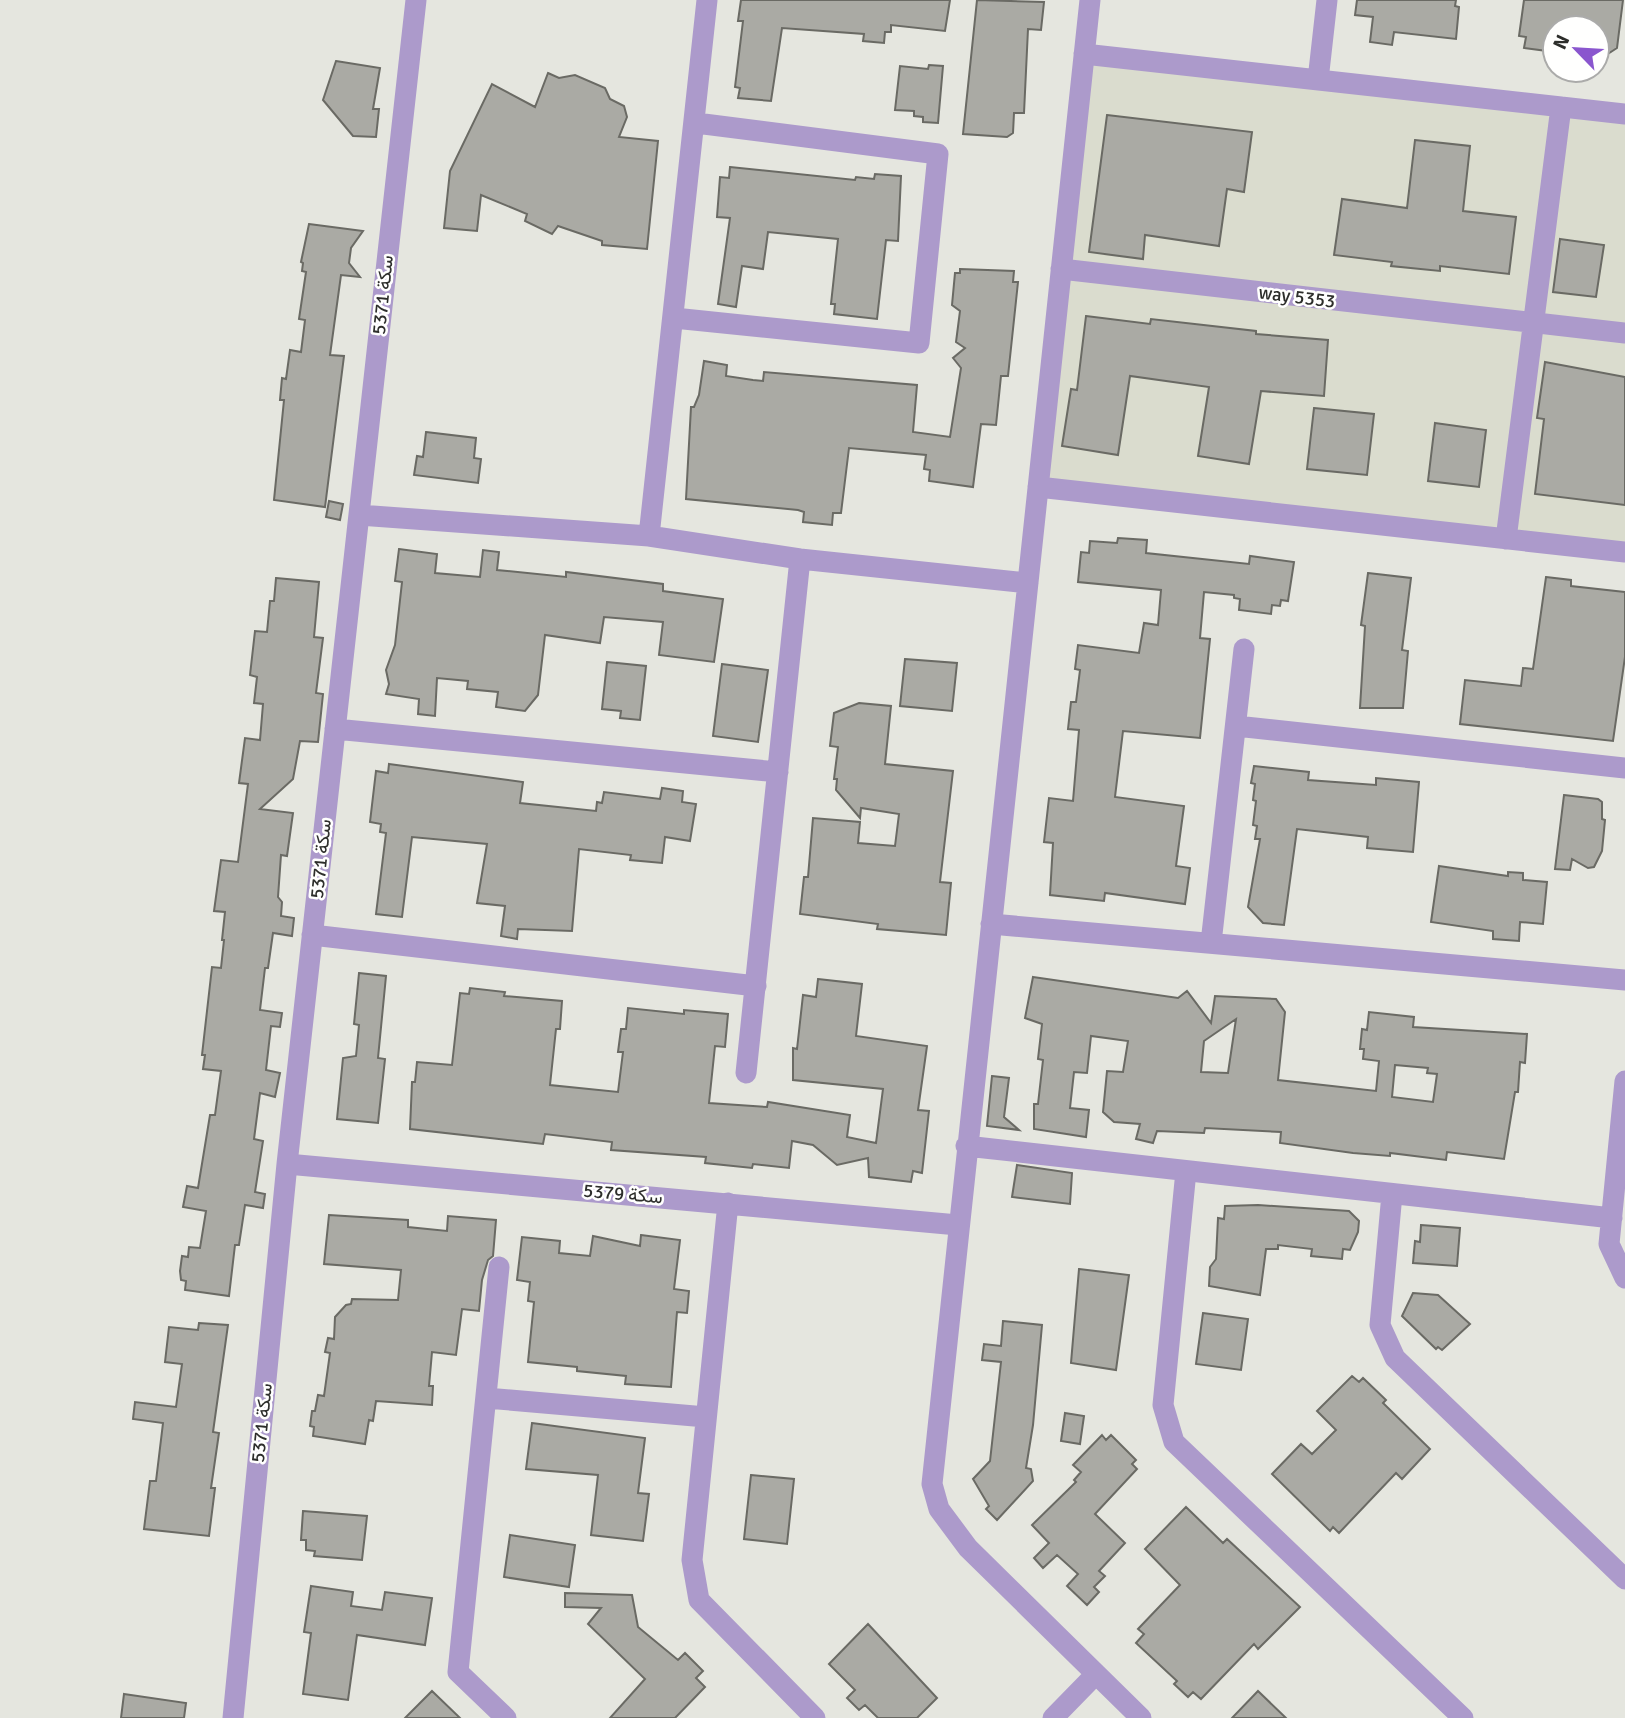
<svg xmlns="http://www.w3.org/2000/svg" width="1625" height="1718" font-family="Signika,Vazirmatn,sans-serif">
	<rect width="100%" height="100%" fill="#e5e6df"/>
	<!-- built -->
	<path fill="#dadcce" d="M1084,54L1625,115V552L1038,487Z"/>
	<!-- building -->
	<path fill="#aaaaa4" stroke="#6a6a64" stroke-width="2" fill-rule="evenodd" d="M741,0H950L945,31L891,25V32H885L884,43L863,41L864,34L782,28L771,101L738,98L740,88L735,87L743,21H738Z
		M977,0L1044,2L1041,30L1028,29L1024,113H1014L1013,133L1007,137L963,134Z
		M1357,0H1456L1455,6L1459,7L1456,39L1394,32L1392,45L1370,42L1373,17L1355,15Z
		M1524,0H1623L1617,48L1597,61V28H1555V52L1524,48L1526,37L1519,36Z
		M336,61L380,68L373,109H379L376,137L353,136L323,100Z
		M929,65L943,66L938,123L923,122V117L914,116V111L895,110L900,66L928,69Z
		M548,73L559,78L575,75L605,88L610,99L624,106L627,117L619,137L658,141L647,249L602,245V241L558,226L552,234L525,221L527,214L481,195L477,231L444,228L450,171L492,84L535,107Z
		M1107,115L1252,132L1244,192L1227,189L1219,246L1145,235L1143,259L1089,252Z
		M1415,140L1470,146L1463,211L1516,217L1509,274L1440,266V271L1391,266L1392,262L1334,255L1342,199L1407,208Z
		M730,167L855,180L856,177L874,179L875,174L901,176L898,241L886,240L877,319L834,314L835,304H831L838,239L768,232L763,269L742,266L736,307L718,304L730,218L717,217L720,177L729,178Z
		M309,224L363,231L351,248L349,263L360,277L341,275L330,355L344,356L325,507L274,500L284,400H280L282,378L286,379L290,350L301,352L305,320L299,319L306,272L302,271L303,263L301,262Z
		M1560,239L1604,245L1596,297L1553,292Z
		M960,269L1014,271L1013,282H1018L1008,376H1001L996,425L981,424L973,487L929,481L930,470L924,469L926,455L849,448L841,513H833L832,525L803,522L804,512L798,510L686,499L691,407H694L699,395L704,361L727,365L726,376L753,380L763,381L764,372L917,385L913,432L950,437L961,368L953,358L965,348L956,342L960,311L952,305L955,273H960Z
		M1086,316L1150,324L1151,319L1256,331V334L1328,340L1324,396L1261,391L1249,464L1198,456L1209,387L1130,376L1118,455L1062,446L1071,389L1077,390Z
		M1545,362L1625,377V505L1535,494L1544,419L1537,418Z
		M1314,408L1374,414L1367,475L1307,469Z
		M1435,423L1486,430L1479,487L1428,481Z
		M426,432L476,438L474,458L481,459L478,483L414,475L417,456L423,457Z
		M329,501L343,504L340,520L326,517Z
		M1118,538L1147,540L1146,553L1249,564L1250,556L1294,562L1288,601L1281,600L1280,606L1272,605L1271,614L1239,610L1240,599L1234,598V595L1204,592L1200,638L1210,639L1200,738L1123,731L1115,797L1184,806L1176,866L1190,868L1185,904L1105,893L1104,901L1050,895L1053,843L1044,842L1049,798L1073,801L1079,730L1068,729L1071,702H1076L1080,670L1075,669L1078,645L1139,653L1144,623L1158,625L1161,590L1078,582L1081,552L1089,553L1090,541L1117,543Z
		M399,549L437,554L435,573L480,577L483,550L499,552L497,570L566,577V572L663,584V591L723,599L714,662L659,655L663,622L604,617L600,643L545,635L538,695L525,711L496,707L498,692L467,689L468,681L437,678L435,716L418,714L419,699L386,694L389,684L386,670L395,645L402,582L395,581Z
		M1368,573L1411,578L1402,650L1408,651L1403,708H1360L1365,626L1361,625Z
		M1546,577L1571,580V586L1625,592V657L1613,741L1460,724L1465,680L1521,686L1523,668L1533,669Z
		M276,578L319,582L314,637L323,638L316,693L323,694L318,742L300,741L293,779L260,809L293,813L287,856L281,855L278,897L282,902L281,916L294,918L292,936L273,933L268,968H265L260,1010L282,1013L280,1027L271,1026L266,1070L280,1073L275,1097L260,1093L254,1139L263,1141L255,1192L265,1194L263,1208L245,1205L239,1245H235L229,1296L185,1290L186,1281L181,1280L180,1271L182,1256L188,1257L189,1247L200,1248L206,1211L183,1207L187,1186L198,1188L210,1115H215L221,1071L203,1069L205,1055H202L212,967L221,968L224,940H222L225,912L214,911L221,860L238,862L248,784L239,783L245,738L260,740L263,704L254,703L257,677L250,675L255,631L267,632L270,601H274Z
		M905,659L957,663L952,711L900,706Z
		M607,662L646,666L640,720L620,718L621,711L602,709Z
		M722,664L768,670L758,742L713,736Z
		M859,703L891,706L885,764L953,771L940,882L951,883L946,935L877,929L878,924L800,914L804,877H808L813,818L860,822L858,843L895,846L899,814L861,808L860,818L836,790L837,779H834L838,747L830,746L834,713Z
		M389,764L523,782L520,803L596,811L597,802L602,803L604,792L660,799L662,788L683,791L682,802L696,804L690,841L665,837L662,863L630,860L631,855L579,849L572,931L518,929L517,939L501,936L505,906L477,903L487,844L412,837L402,917L376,914L386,833L380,832L381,824L370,822L376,771L388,773Z
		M1254,766L1309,772L1308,780L1376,785V778L1419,782L1413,852L1367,848L1368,837L1297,829L1284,925L1263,923L1248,907L1260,839H1255L1257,826L1253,825L1256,801L1253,800L1255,784L1251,783Z
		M1564,795L1598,799L1602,802V819L1605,820L1602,851L1594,867L1588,868L1572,859L1570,870L1555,869Z
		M1439,866L1508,876V872L1523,873V880L1547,882L1543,924L1520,922L1519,941L1493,939V931L1431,922Z
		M359,973L386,976L378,1058L385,1059L378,1123L337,1119L343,1058L356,1056L359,1025L354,1024Z
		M1033,977L1178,998L1187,991L1211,1023L1215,996L1276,999L1285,1012L1278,1080L1332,1086L1376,1091L1379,1061L1363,1059L1364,1049H1360L1362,1029L1367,1030L1369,1012L1414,1017L1413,1027L1527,1034L1525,1063L1520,1062L1518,1092H1515L1504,1159L1447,1152L1446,1160L1390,1153V1156L1353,1153L1280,1143L1281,1132L1205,1128L1204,1133L1157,1131L1153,1143L1136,1139L1140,1124L1114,1122L1103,1112L1107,1071L1123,1072L1128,1041L1091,1036L1087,1073L1074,1072L1070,1108L1089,1110L1086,1137L1034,1129V1104H1038L1043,1060L1038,1059L1042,1024L1025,1018ZM1236,1019L1228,1073L1201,1072L1204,1041ZM1395,1065L1428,1068L1427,1073L1437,1074L1433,1102L1392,1097Z
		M818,979L862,984L856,1036L927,1046L918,1110L929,1111L922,1173L913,1171L911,1182L869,1177L868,1158L837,1165L813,1145L792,1141L789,1168L753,1164L752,1168L705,1163L706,1157L611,1150L612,1142L545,1134L543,1144L410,1129L412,1082H415L417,1062L452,1065L460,993L469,994L470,988L505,992L504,996L562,1001L560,1029H556L550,1085L618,1092L623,1052H618L621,1029H626L628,1008L684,1014V1010L728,1014L725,1047L715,1046L709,1103L767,1107L768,1102L850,1115L847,1137L876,1143L883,1089L793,1080V1048L797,1049L803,995L816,997Z
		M992,1076L1009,1078L1004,1117L1019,1130L987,1126Z
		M1017,1165L1072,1173L1070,1204L1012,1197Z
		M1258,1205L1349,1211L1359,1221L1358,1232L1350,1250L1343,1249L1342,1259L1311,1256L1312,1249L1278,1245V1249H1266L1260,1295L1209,1286L1210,1267L1216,1259L1218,1218L1224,1219L1225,1206Z
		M329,1215L408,1220V1227L447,1231L448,1216L496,1220L493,1256L488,1260L482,1280L479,1311L462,1309L456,1355L432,1352L429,1386H433L432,1405L376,1401L373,1421L369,1420L365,1444L313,1436L314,1427L310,1426L312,1411H315L318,1395L324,1396L330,1353L325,1352L328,1338L334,1339L335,1317L346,1305L351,1304L352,1299L398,1300L401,1270L324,1264Z
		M1421,1225L1460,1228L1457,1266L1413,1263L1415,1241L1420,1242Z
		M641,1235L680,1240L674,1289L689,1291L687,1313L677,1312L671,1387L625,1384L626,1376L577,1371V1367L528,1362L534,1302L528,1301L530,1282L517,1280L522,1237L560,1241L559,1253L590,1256L593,1236L640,1246Z
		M1079,1269L1129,1275L1116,1370L1071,1363Z
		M1413,1293L1438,1295L1470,1324L1442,1350L1438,1347L1436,1349L1402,1316Z
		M1203,1313L1248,1319L1241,1370L1196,1364Z
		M1003,1321L1042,1325L1033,1425L1026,1468L1031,1469L1033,1481L997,1520L986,1509L989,1506L973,1479L990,1461L1001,1362L982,1360L984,1344L1001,1346Z
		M199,1323L228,1325L213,1432L219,1433L211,1488H215L209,1536L144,1529L150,1481H156L163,1423L133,1419L135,1402L176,1407L182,1364L165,1362L169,1327L198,1330Z
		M1352,1376L1359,1382L1363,1378L1386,1400L1383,1403L1430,1449L1402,1479L1396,1473L1339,1533L1333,1527L1330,1531L1272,1474L1301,1444L1312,1454L1336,1430L1317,1411Z
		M1065,1413L1084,1416L1080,1444L1061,1441Z
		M532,1423L645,1438L638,1493L649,1494L643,1541L591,1535L598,1475L526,1469Z
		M1102,1435L1106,1440L1111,1435L1136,1460L1132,1464L1137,1469L1095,1514L1125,1543L1099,1571L1105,1576L1094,1587L1099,1592L1087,1605L1067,1586L1078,1574L1057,1555L1043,1568L1034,1558L1049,1543L1032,1525L1076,1482L1074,1480L1081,1472L1073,1465Z
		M751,1475L794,1479L787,1544L744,1539Z
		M1186,1507L1223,1543L1227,1539L1300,1607L1258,1649L1254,1644L1201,1699L1193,1692L1188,1697L1174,1684L1177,1681L1136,1643L1144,1634L1138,1629L1180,1585L1145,1549Z
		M303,1511L367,1516L362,1560L314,1556L315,1551L306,1550V1540H301Z
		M510,1535L575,1545L569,1587L504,1577Z
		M311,1586L353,1592L351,1606L382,1610L385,1592L432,1598L425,1645L357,1635L348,1700L303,1694L311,1633L304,1632Z
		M565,1593L632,1595L638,1627L678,1660L685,1653L703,1671L696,1678L705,1687L675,1718H610L645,1679L588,1624L601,1608L565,1607Z
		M868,1624L937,1698L917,1718H878L865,1705L859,1710L847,1698L855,1690L829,1664Z
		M432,1691L460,1718H405Z
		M1258,1691L1286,1718H1232Z
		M124,1694L186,1703L184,1718H121Z"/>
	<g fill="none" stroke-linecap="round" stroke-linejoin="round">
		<!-- minor -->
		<path stroke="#ac9acb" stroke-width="21" d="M1090,0L932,1484L939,1509L968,1548L1141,1718
			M1084,54L1625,114
			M1318,80L1327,0
			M1061,269L1625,333
			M674,318L919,343L938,154L696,123
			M1038,487L1625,552
			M359,515L649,536L800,559L1028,583
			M649,536L707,0
			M1506,539L1561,107
			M1236,726L1625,768
			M335,729L778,772
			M991,924L1625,980
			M312,935L756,986
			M1211,943L1244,649
			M746,1073L800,559
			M1625,1081L1609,1244L1625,1278
			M966,1146L1612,1218
			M287,1164L958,1225
			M1186,1171L1163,1405L1174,1442L1463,1718
			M1392,1194L1380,1325L1395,1358L1625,1579
			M728,1203L692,1560L699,1600L815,1718
			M499,1267L458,1672L506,1718
			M486,1398L706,1417
			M233,1718L287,1164L416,0
			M1053,1718L1096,1674"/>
	</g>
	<g text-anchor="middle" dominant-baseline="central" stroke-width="5" stroke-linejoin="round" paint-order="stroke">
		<!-- street labels -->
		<g font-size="19" fill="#2d2e2b" stroke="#fffffe">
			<text transform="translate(383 295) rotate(-84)">سكة 5371</text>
			<text transform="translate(1297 297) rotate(7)">way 5353</text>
			<text transform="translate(321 859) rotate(-84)">سكة 5371</text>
			<text transform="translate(623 1194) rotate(5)">سكة 5379</text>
			<text transform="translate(262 1423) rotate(-84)">سكة 5371</text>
		</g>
	</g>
	<!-- north arrow -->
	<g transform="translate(1576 49) rotate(295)"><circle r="33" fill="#fffffe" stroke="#ababaa" stroke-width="2"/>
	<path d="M0-5L12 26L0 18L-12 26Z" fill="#8a56ce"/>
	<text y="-10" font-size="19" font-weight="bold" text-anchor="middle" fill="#2d2e2b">N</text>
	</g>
</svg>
